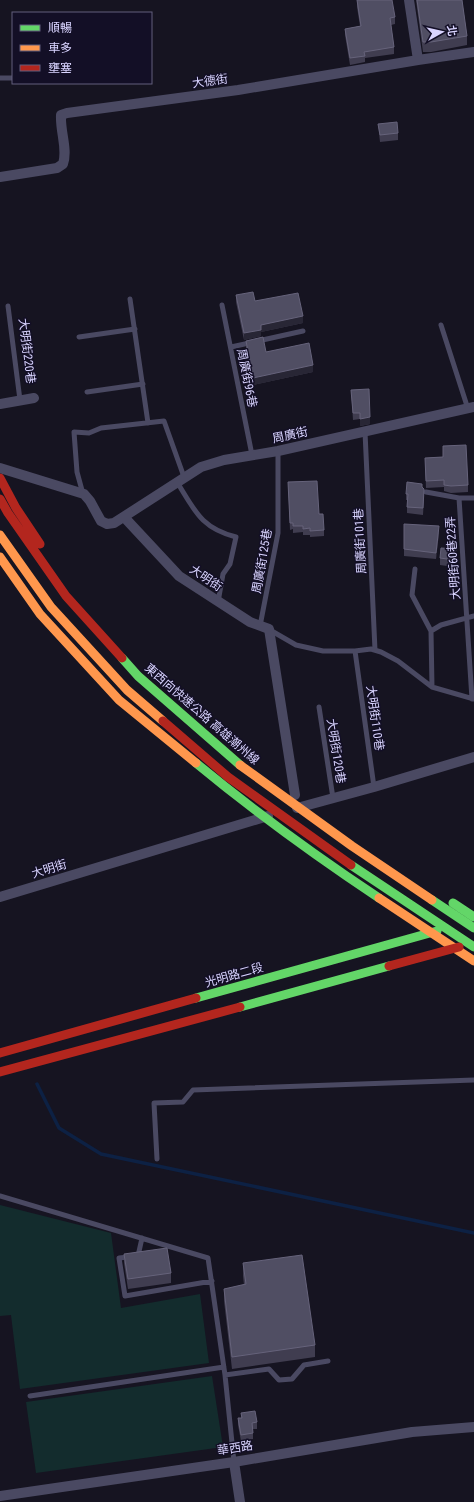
<svg xmlns="http://www.w3.org/2000/svg" width="474" height="1502" font-family="'Roboto Condensed','Noto Sans TC',sans-serif">
	<rect width="100%" height="100%" fill="#161421"/>
	<!-- green -->
	<path fill="#132c2d" d="M0,1205L111,1233L121,1308L200,1294L209,1363L20,1389L11,1315L0,1316Z
		M212,1376L223,1447L36,1473L26,1402Z"/>
	<g fill="none" stroke-linecap="round" stroke-linejoin="round">
		<!-- stream -->
		<path stroke="#0d2144" stroke-width="3.5" d="M37,1084L59,1128L101,1154L474,1233"/>
		<!-- lane -->
		<path stroke="#4a4962" stroke-width="5" d="M0,78H13
			M130,299L148,423
			M222,305L252,455
			M8,306L20,400
			M441,325L468,409
			M79,337L135,329
			M231,347L303,331
			M87,392L143,384
			M365,432L375,650
			M177,482C195,511 201,528 236,537L230,564L223,574L218,602
			M426,492L459,498H474
			M83,494L77,472L74,432L89,433L101,428L164,421L184,477
			M459,498L472,699
			M415,569L412,595L431,631L441,625L474,616
			M260,626L278,533V451
			M270,630L296,645L323,651H355L371,649L381,652L398,661L432,687L474,699
			M431,631L432,687
			M355,651L374,787
			M319,707L333,798
			M157,1159L154,1103L183,1102L193,1090L474,1080
			M0,1196L208,1258L225,1375L234,1462
			M142,1238L138,1256L119,1258L125,1296L212,1281
			M225,1375L269,1369L279,1380L292,1379L304,1365L328,1361
			M30,1396L224,1367"/>
		<!-- street -->
		<path stroke="#4a4962" stroke-width="10" d="M409,0L418,60
			M0,177L57,168L63,164C68,149 60,132 61,115L67,113L238,90L418,60L474,52
			M0,404L34,398
			M0,468L84,494L90,501L101,521L107,524L114,523L201,467L224,460L278,451L474,407
			M124,517L179,576L250,622L269,629L295,795
			M297,808L374,787L474,757
			M0,897L268,816
			M234,1462L240,1502
			M0,1496L234,1462L412,1432L474,1427"/>
		<!-- fast -->
		<path stroke="#63d668" stroke-width="9" d="M122,658L138,676L240,765
			M196,763C254,811 316,856 379,898
			M351,865L474,947
			M432,900L474,928
			M453,903L474,917
			M196,998L437,931
			M240,1007L389,966"/>
		<!-- slow -->
		<path stroke="#ff974d" stroke-width="9" d="M0,535L51,607L127,690L163,721
			M0,557L40,614L119,700L196,763
			M240,765L352,846L432,900
			M379,898L474,961"/>
		<!-- jam -->
		<path stroke="#b3261e" stroke-width="9" d="M0,478L16,508L40,544
			M0,499L8,513L66,596L122,658
			M163,721L228,777L351,865
			M389,966L459,947
			M0,1053L196,998
			M0,1072L240,1007"/>
	</g>
	<!-- wall -->
	<path fill="#403d50" d="M357,0L395,17V24L391,25L394,47V54L365,58V62L350,65L345,35V29L360,26L357,7Z
		M416,0H462L467,36V45L431,52H423Z
		M378,124L398,133V140L380,142Z
		M236,295L255,301L303,323L261,332V336L244,340L236,302Z
		M246,341L266,352L313,372L253,385L246,348Z
		M351,390L370,424L360,426V419L353,420Z
		M443,446L468,485V492L451,493L444,491V487L426,488L425,458L443,457Z
		M288,482L319,514L324,530V536L310,537V535H303V532L293,533V529L290,530Z
		M422,487L424,496L423,515L407,513V500H406V494Z
		M404,524L439,533L436,559L404,556Z
		M456,556L454,567L440,565V558Z
		M124,1254L171,1273V1283L128,1289L124,1263Z
		M243,1263L315,1345V1357L232,1369L224,1301V1289L244,1285L243,1276Z
		M241,1413L257,1422V1429H253V1439L241,1441L238,1425V1418H241Z"/>
	<!-- shaded-wall -->
	<path fill="#282635" d="M303,316V323L261,332V336L244,340V333L261,325Z
		M313,365V372L253,385V378Z
		M370,417V424L360,426V419Z
		M424,489V496L423,515V508Z
		M439,526V533L436,559V553Z
		M456,549V556L454,567V560Z"/>
	<!-- building -->
	<path fill="#504e63" stroke="#66637b" d="M357,0H392L395,17L390,18L394,47L364,52L365,56L350,58L345,29L361,26Z
		M417,0H462L467,36L431,42H423Z
		M397,122L398,133L380,135L378,124Z
		M253,292L255,301L298,293L303,316L261,325V330L244,333L236,295Z
		M263,337L266,352L309,343L313,365L253,378L246,341Z
		M369,389L370,417L360,419V413H353L351,390Z
		M466,445L468,485L451,486L444,485V480L426,481L425,458L443,457V446Z
		M317,481L319,514H323L324,530L310,531V528L303,529V526H293V523H290L288,482Z
		M407,482L422,484V487L424,489L423,508L407,507L408,494H406Z
		M404,524L439,526L436,553L404,549Z
		M441,548L456,549L454,560L440,558Z
		M167,1248L171,1273L128,1279L124,1254Z
		M302,1255L315,1345L232,1357L224,1289L246,1284L243,1263Z
		M255,1411L257,1422L252,1423L253,1433L241,1435L238,1418H242L241,1413Z"/>
	<g text-anchor="middle" dominant-baseline="central" stroke-width="3" stroke-linejoin="round" paint-order="stroke">
		<!-- street labels -->
		<g font-size="12" fill="#d9d4ff" stroke="#130f26">
			<text transform="translate(210 81) rotate(-8)">大德街</text>
			<text transform="translate(27 351) rotate(83)">大明街220巷</text>
			<text transform="translate(247 378) rotate(79)">周廣街96巷</text>
			<text transform="translate(290 435) rotate(-12)">周廣街</text>
			<text transform="translate(360 541) rotate(-93)">周廣街101巷</text>
			<text transform="translate(453 558) rotate(-94)">大明街60巷22弄</text>
			<text transform="translate(262 561) rotate(-80)">周廣街125巷</text>
			<text transform="translate(206 578) rotate(34)">大明街</text>
			<text transform="translate(202 714) rotate(41)">東西向快速公路 高雄潮州線</text>
			<text transform="translate(375 718) rotate(82)">大明街110巷</text>
			<text transform="translate(336 751) rotate(81)">大明街120巷</text>
			<text transform="translate(49 869) rotate(-17)">大明街</text>
			<text transform="translate(234 975) rotate(-16)">光明路二段</text>
			<text transform="translate(235 1448) rotate(-9)">華西路</text>
		</g>
	</g>
	<!-- legend -->
	<rect x="12" y="12" width="140" height="72" fill="#130f26" stroke="#625e7d"/>
	<rect x="20" y="25" width="20" height="6" fill="#63d668" stroke="#625e7d"/>
	<text x="48" y="32" font-size="12" fill="#d9d4ff">順暢</text>
	<rect x="20" y="45" width="20" height="6" fill="#ff974d" stroke="#625e7d"/>
	<text x="48" y="52" font-size="12" fill="#d9d4ff">車多</text>
	<rect x="20" y="65" width="20" height="6" fill="#b3261e" stroke="#625e7d"/>
	<text x="48" y="72" font-size="12" fill="#d9d4ff">壅塞</text>
	<!-- north arrow -->
	<g transform="translate(442 32) rotate(82)" stroke="#130f26" stroke-width="3" paint-order="stroke">
	<path d="M0-3L7 15L0 10L-7 15Z" fill="#d9d4ff"/>
	<text y="-6" font-size="11" font-weight="bold" text-anchor="middle" fill="#d9d4ff">北</text>
	</g>
</svg>
